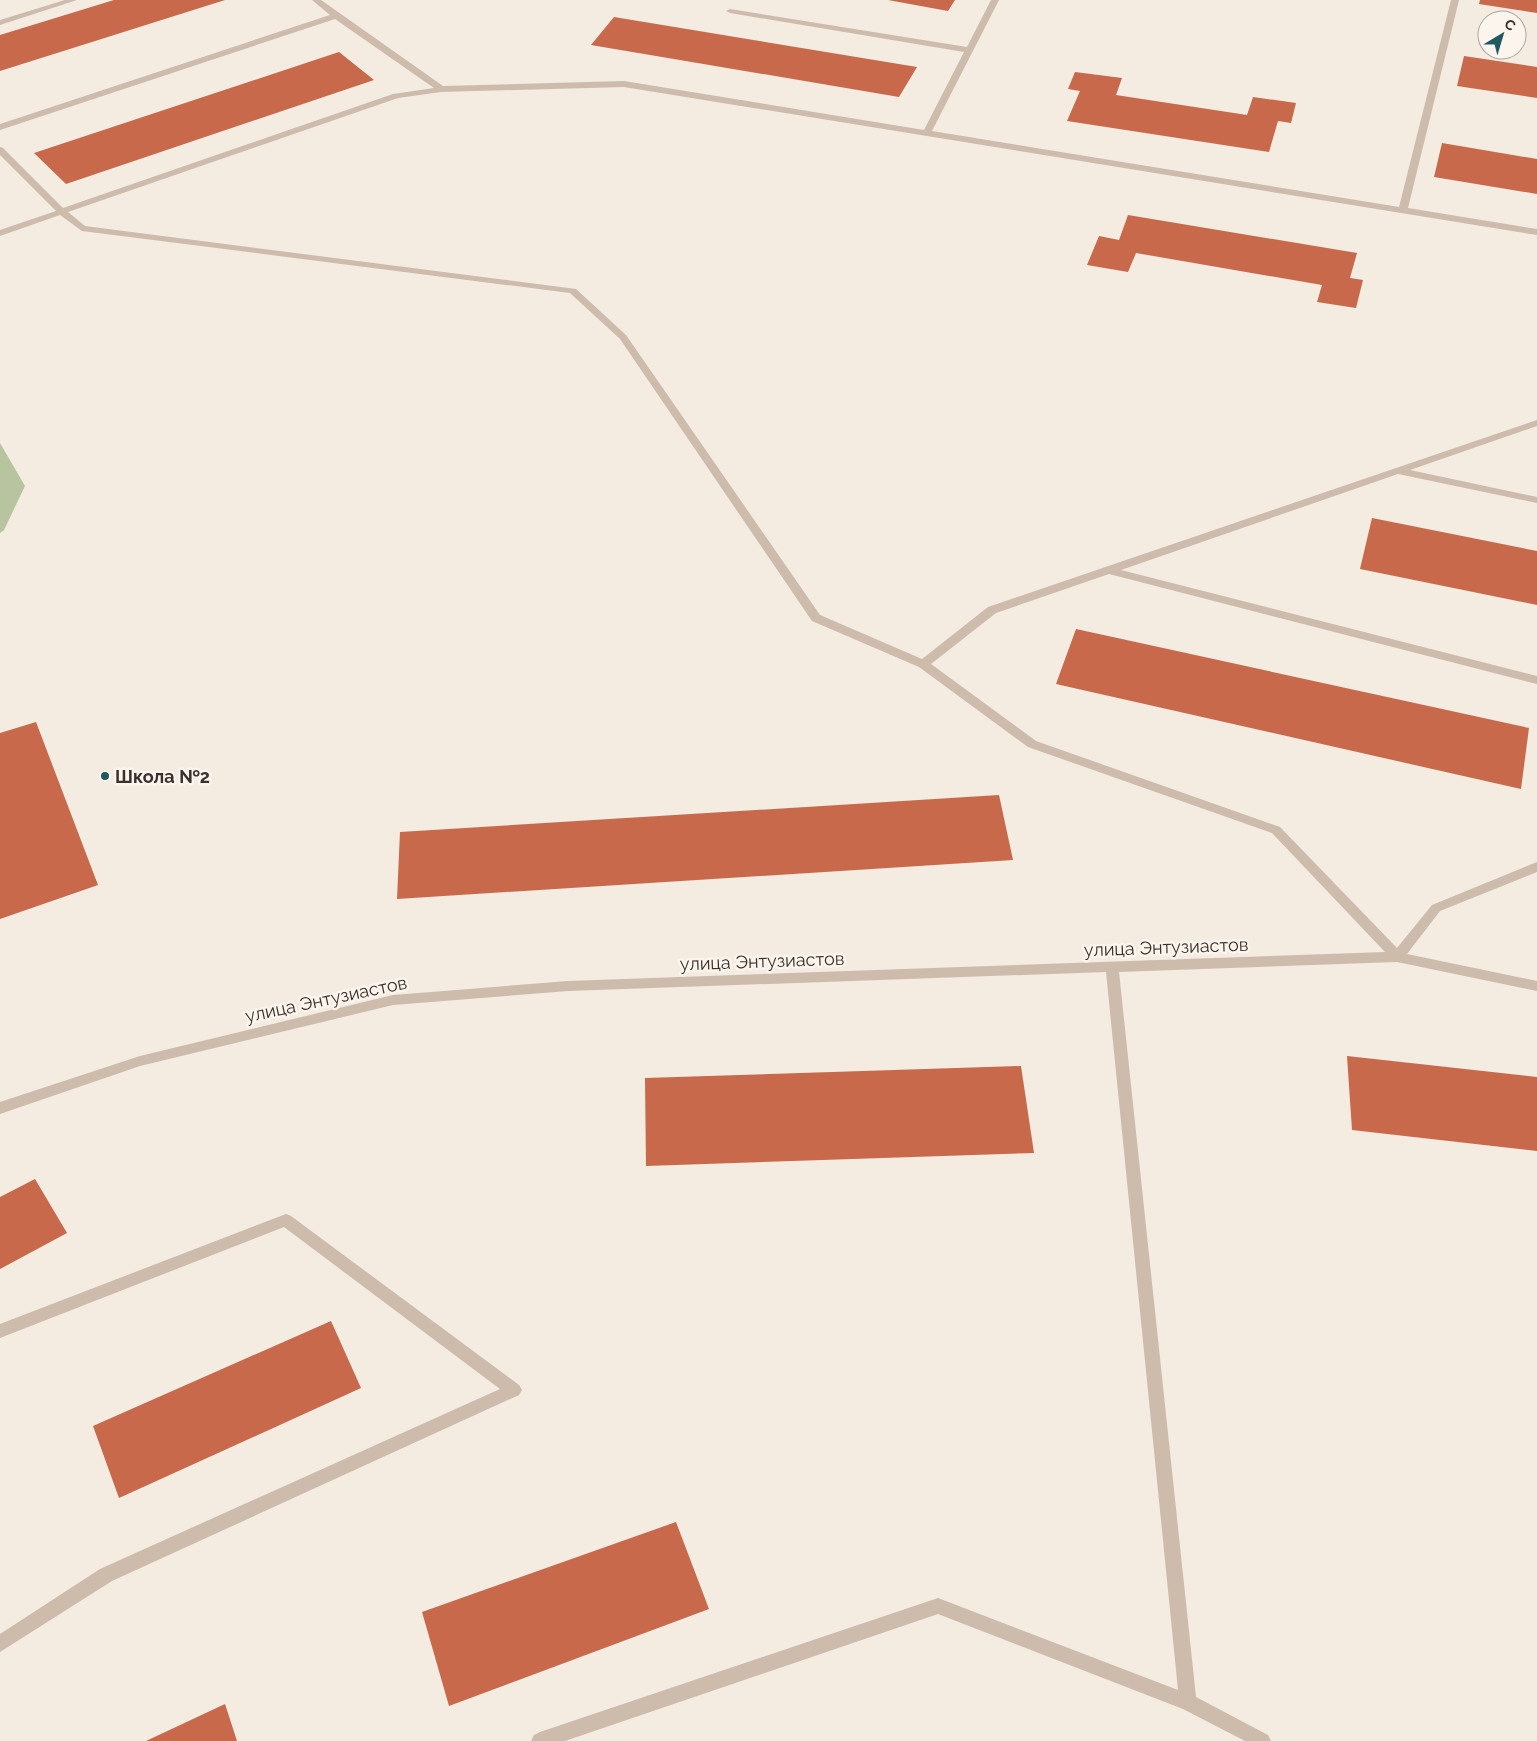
<svg xmlns="http://www.w3.org/2000/svg" width="1537" height="1741" font-family="Raleway,sans-serif">
	<rect width="100%" height="100%" fill="#f4ebe1"/>
	<!-- green -->
	<path fill="#b8c4a0" d="M0,443L25,486L4,530L0,533Z"/>
	<!-- building -->
	<path fill="#c8694b" d="M114,0H225L0,71V35Z
		M888,0H955L948,11Z
		M1480,0H1537V13L1479,4Z
		M614,17L917,67L899,97L591,45Z
		M339,52L374,80L66,184L34,153Z
		M1464,56L1537,67V98L1457,86Z
		M1075,72L1122,78L1116,95L1247,115L1253,97L1296,103L1291,123L1278,121L1269,152L1067,121L1080,91L1068,89Z
		M1442,143L1537,159V194L1434,177Z
		M1128,215L1357,253L1350,278L1363,280L1356,308L1317,302L1322,285L1136,253L1128,272L1087,265L1099,236L1119,240Z
		M1372,518L1537,551V605L1360,569Z
		M1076,629L1529,728L1521,789L1056,684Z
		M36,722L98,885L0,919V733Z
		M999,795L1013,860L397,899L400,832Z
		M1347,1056L1537,1077V1151L1352,1130Z
		M1021,1066L1034,1153L646,1166L645,1078Z
		M35,1179L67,1233L0,1269V1197Z
		M331,1321L361,1388L119,1498L93,1426Z
		M676,1522L709,1609L449,1706L422,1612Z
		M225,1704L237,1741H146Z"/>
	<g fill="none" stroke-linecap="round" stroke-linejoin="round">
		<!-- minor -->
		<path fill="#cdbbac" fill-rule="evenodd" d="M65,0H77L0,25V20Z
			M312,0H321L443,86L624,81L924,130L964,52L730,13L726,11L730,9L967,47L991,0H999L932,131L1399,207L1451,0H1459L1408,208L1537,229V235L624,87L441,92L398,98L68,212L85,226L576,289L626,335L820,615L922,659L988,607L1537,420V426L1410,470L1537,497V503L1398,474L1121,570L1537,676V684L1109,574L996,613L931,664L1036,741L1280,827L1397,948L1432,905L1537,862V872L1440,911L1407,954L1537,981V991L1397,962L1119,972L1196,1697L1268,1735L1271,1741H1245L1183,1709L938,1614L565,1741H531L534,1735L540,1732L938,1598L1178,1690L1106,972L568,991L393,1005L140,1066L0,1114V1102L140,1056L393,995L568,981L1385,952L1272,833L1028,747L919,667L812,621L620,339L570,293L82,231L60,215L0,236V230L56,211L0,155V147L3,148L63,208L393,94L434,88L335,19L0,130V124L330,15Z
			M286,1214L291,1216L519,1385L522,1390L519,1395L112,1581L0,1652V1634L100,1569L500,1389L284,1227L0,1338V1324Z"/>
	</g>
	<!-- markers -->
	<circle fill="#1f5a5e" stroke="#fbf5ee" stroke-width="2" cx="105" cy="776" r="5"/>
	<g text-anchor="middle" dominant-baseline="central" stroke-width="5" stroke-linejoin="round" paint-order="stroke">
		<!-- poi labels -->
		<g font-size="18" font-weight="bold" fill="#3b302b" stroke="#fbf5ee" text-anchor="start">
			<text x="115" y="776">Школа №2</text>
		</g>
		<!-- street labels -->
		<g font-size="18" fill="#3b302b" stroke="#fbf5ee">
			<text transform="translate(1166 947) rotate(-2)">улица Энтузиастов</text>
			<text transform="translate(762 961) rotate(-2)">улица Энтузиастов</text>
			<text transform="translate(326 999) rotate(-12)">улица Энтузиастов</text>
		</g>
	</g>
	<!-- north arrow -->
	<g transform="translate(1502 35) rotate(38)"><circle r="24" fill="#fbf5ee" stroke="#aea6a0"/>
	<path d="M0-4L9 19L0 12L-9 19Z" fill="#1f5a5e"/>
	<text y="-8" font-size="14" font-weight="bold" text-anchor="middle" fill="#3b302b">С</text>
	</g>
</svg>
